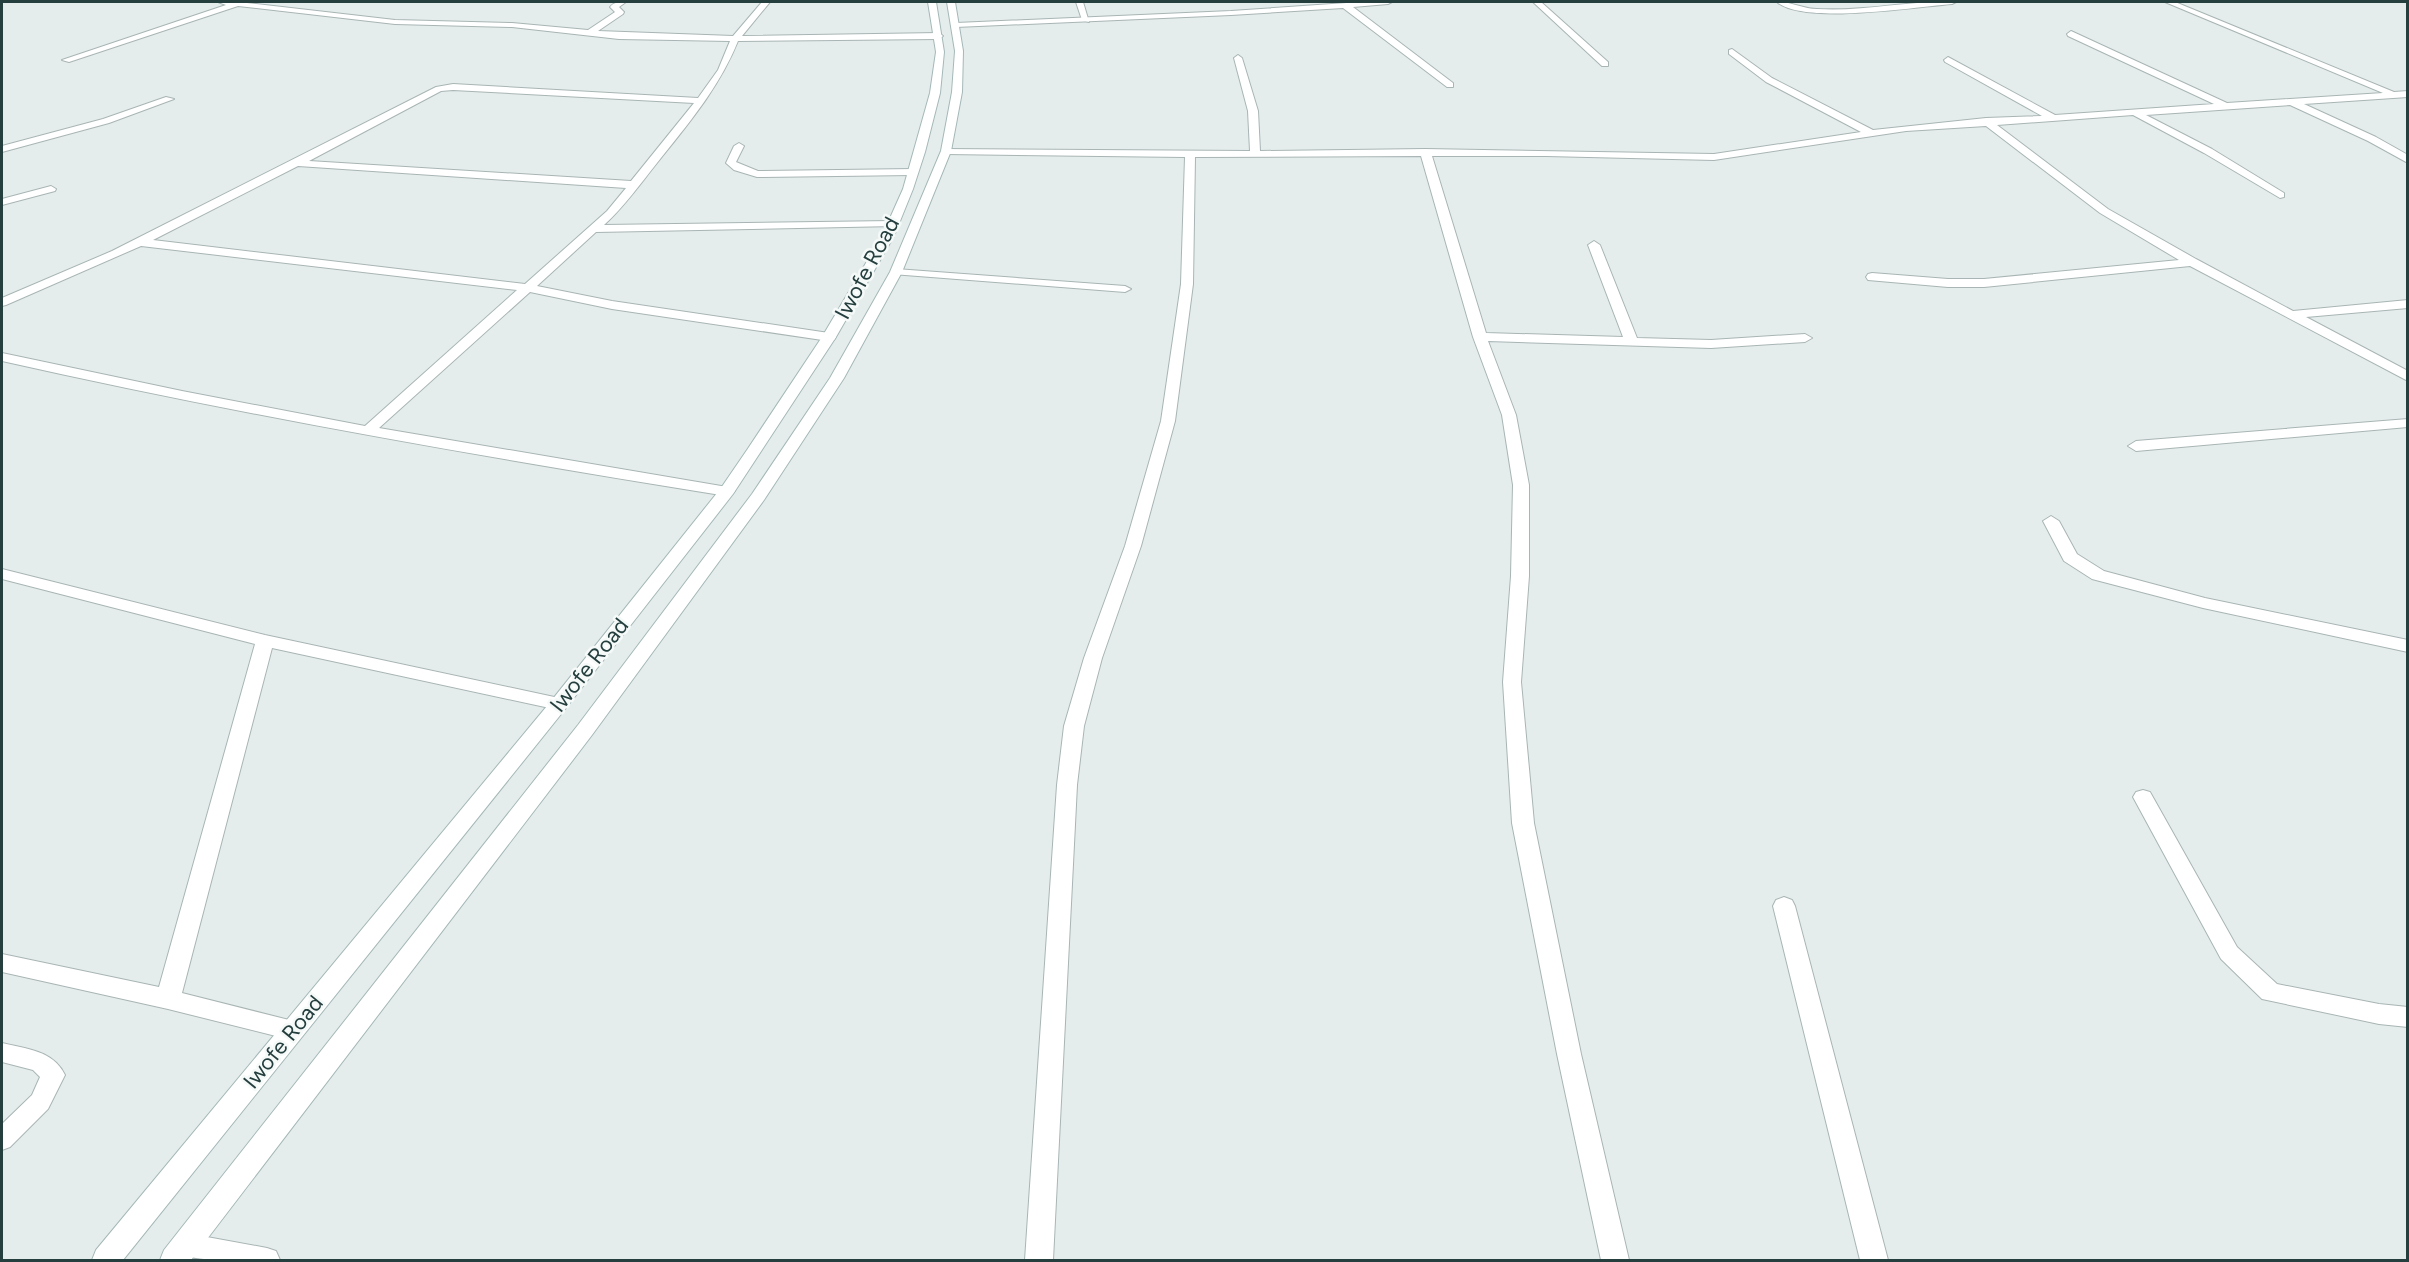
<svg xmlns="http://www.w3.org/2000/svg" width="2409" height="1262" font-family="Figtree,sans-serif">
	<rect width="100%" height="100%" fill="#e5edec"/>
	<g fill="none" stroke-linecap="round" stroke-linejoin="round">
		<defs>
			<path id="lane" d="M1076,2H1083L1089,22L1082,20Z
				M739,143L744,146L736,162L758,171L913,169L918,172L913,175L757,177L734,170L726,163L734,146Z
				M896,269L1125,286L1131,289L1125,292L892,274V270Z
				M2,1043C26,1049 53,1050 65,1075L48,1109L10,1147L2,1150V1124L32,1095L40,1077L33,1070L2,1062Z
				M185,1233L267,1248L276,1251L280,1260C251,1262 203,1262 176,1254L172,1245L176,1236Z"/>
			<path id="street" d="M218,2H238L395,20L512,23L588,30L615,12L610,7C614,2 619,2 626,2L619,7L624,12L623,14L598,31L733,36L762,2H770L742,36L939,33L943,36L939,39L738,41C719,88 688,124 657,163C640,184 625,206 604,225L892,221L898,224L896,226L596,232L537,286L612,301L829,333L836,337L834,340L829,341L612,309L530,292L379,428L733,488L735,491L727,496C484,457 242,415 2,361V353L182,391L365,426L517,290L141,246L6,305L2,306V298L112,251L436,87L453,84L698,98L718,70L730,41L619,39L512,27L395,24L238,6L69,62L62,60L226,5ZM453,90L694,103L631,181L309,161L441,91ZM298,166L626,188L607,211L525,284L153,240Z
				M1361,2H1392L1388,4L1353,7L1453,83V87H1447L1343,8L1231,15L956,27L952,25L956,23L1231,11Z
				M1533,2H1541L1608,62V66H1602Z
				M1777,2C1789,1 1804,9 1817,9C1863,12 1910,0 1956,2L1952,4C1915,7 1803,25 1777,2Z
				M2165,2H2175L2394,92L2408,91V97L2304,104L2376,137L2408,155V163L2368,141L2290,105L2146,115L2212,149L2284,193V197L2280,198L2204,153L2133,115L1997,125L2108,209L2196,259L2293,311L2408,300V308L2306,317L2408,371V381L2190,266L1984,287H1948L1868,280L1866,277L1868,274L1872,273L1948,279H1984L2179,260L2100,213L1986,126L1906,131L1714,160L1546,156H1432L1486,333L1623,337L1588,245L1594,241L1600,245L1637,338L1711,340L1805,334L1812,338L1805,342L1711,348L1488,341L1516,415L1529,485V576L1521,682L1534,823L1581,1054L1629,1260H1601L1557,1054L1512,823L1503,682L1511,576L1513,485L1502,415L1473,337L1421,156L1195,157L1193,284L1175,421L1141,546L1102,658L1084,726L1077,785L1053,1260H1025L1057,785L1064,726L1084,658L1125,546L1161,421L1181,284L1185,157L946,154L942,153V149L1250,151L1248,111L1234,58L1238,55L1242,58L1258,111L1260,151L1425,149L1714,154L1861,132L1766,82L1729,54V50L1732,49L1772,78L1873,130L1986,118L2042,116L1945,62L1944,60L1948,57L2055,115L2214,104L2068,36L2067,34L2071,31L2227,103L2383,93Z
				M166,97L174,99L109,123L2,152V146L103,119Z
				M51,186L56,189L55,191L2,205V199Z
				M2408,419V427L2136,451L2128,446L2136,441Z
				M2051,516L2059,521L2077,554L2104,571L2205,598L2408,640V652L2203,608L2092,579L2064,561L2043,521Z
				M2,569L265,635L559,698L566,700L569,704L566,708L559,710L272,648L182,993L301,1023L304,1030L301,1037L292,1040L168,1009L2,972V954L159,987L255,644L2,579Z
				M2143,790L2150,792L2237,947L2277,984L2379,1004L2408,1007V1027L2379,1024L2262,999L2221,959L2133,797L2136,792Z
				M1784,897L1792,900L1795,906L1888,1260H1860L1773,906L1776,900Z"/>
			<path id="secondary" d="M928,2H936L944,52L940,93L925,152L913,189L894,236L836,337L733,494L566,708L123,1260H92L96,1250L552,700L721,488L747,450L822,337L882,236L903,189L930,93L936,52Z
				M947,2H955L963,51L962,92L951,151L902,272L844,378L764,500L592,735L191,1260H160L164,1250L578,725L752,494L830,378L890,272L941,151L952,92L955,51Z"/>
		</defs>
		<!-- lane casing -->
		<use href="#lane" stroke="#a8b5b4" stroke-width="2"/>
		<!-- street casing -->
		<use href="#street" stroke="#a8b5b4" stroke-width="2"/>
		<!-- secondary casing -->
		<use href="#secondary" stroke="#a4b8b7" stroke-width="2"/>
		<!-- lane -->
		<use href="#lane" fill="#fff" fill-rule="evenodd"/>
		<!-- street -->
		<use href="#street" fill="#fff" fill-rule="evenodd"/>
		<!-- secondary -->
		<use href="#secondary" fill="#fff" fill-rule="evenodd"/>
	</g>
	<g text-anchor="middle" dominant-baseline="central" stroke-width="5" stroke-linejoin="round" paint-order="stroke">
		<!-- street labels -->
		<g font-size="22" fill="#253e3e" stroke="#f5faf9">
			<text transform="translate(867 268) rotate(-62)">Iwofe Road</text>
			<text transform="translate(589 665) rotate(-52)">Iwofe Road</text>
			<text transform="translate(283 1042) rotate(-51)">Iwofe Road</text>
		</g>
	</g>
	<!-- border -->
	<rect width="2409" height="1262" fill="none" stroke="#253e3e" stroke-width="6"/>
</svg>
